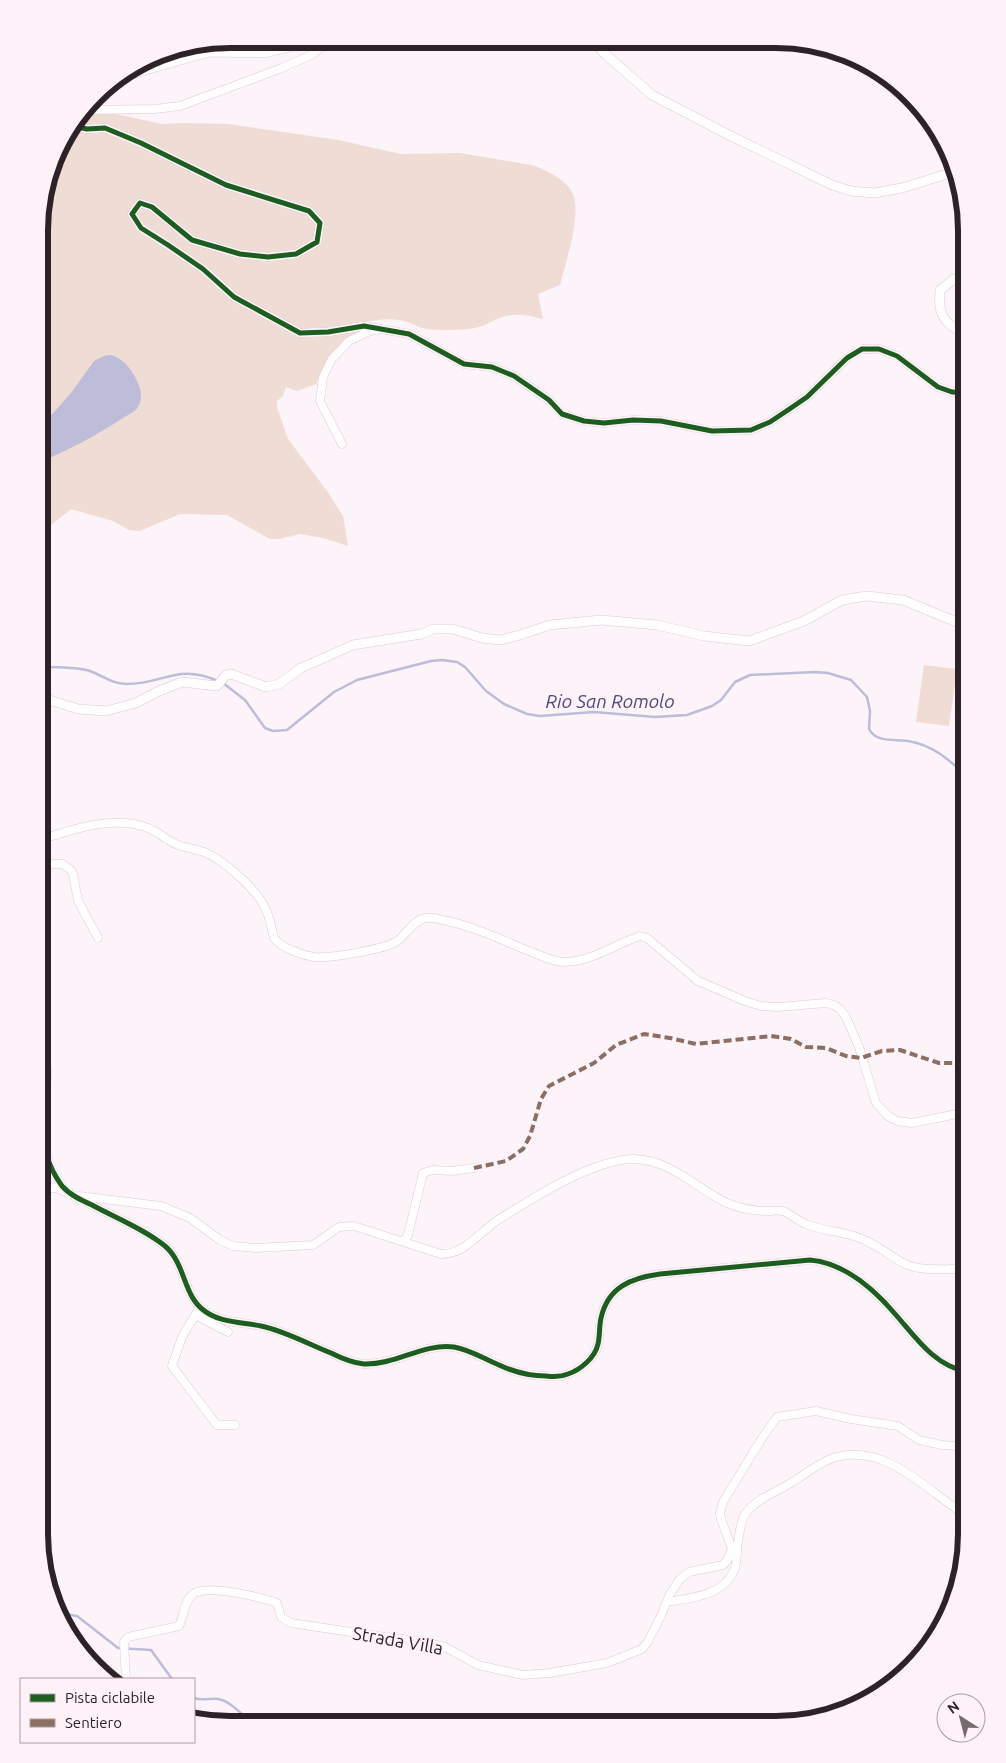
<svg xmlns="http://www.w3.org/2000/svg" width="1006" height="1763" font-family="Ubuntu,sans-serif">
	<rect width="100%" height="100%" fill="#fcf4f8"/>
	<!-- green -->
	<path fill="#efdcd4" d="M82,114H116L162,124L184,123L228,124L338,140L401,154L460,153L531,165C545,169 570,181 574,197C580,220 566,261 560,285L538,294L543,319C531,316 517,313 505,316C492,320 483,328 469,329C455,330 439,331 426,329C420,328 414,324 408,322C393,318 380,319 366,322L363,332L329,357L316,384L297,391L286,387L283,396L277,401V407L288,439L327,491L343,516L348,546L323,538L300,534L279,539H270L227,515L180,514L140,531L129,530L113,521L71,509L50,526L40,530V205L59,145Z
		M924,665L957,669L949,726L916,722Z"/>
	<!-- water -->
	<path fill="#bdbcd9" d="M110,355C121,357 130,367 135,377C140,386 144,397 138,407C136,411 128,415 123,418C97,435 69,450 40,462V428L71,393L94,361L104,356Z"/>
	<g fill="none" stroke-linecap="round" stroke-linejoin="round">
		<!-- stream -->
		<path stroke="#bdbcd9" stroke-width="2.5" d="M40,667C54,667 77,667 90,671C103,676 112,684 127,684C164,684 177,663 218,681
			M223,683L245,700L265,728L273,731L287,730L334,692L357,680L431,661L442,660L457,662L465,667L486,691L504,704L527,714L540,716L594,712L655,717L687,715L712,706L721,700L735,682L750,675L815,672L828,673L851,680L867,697L870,711L869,729C876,743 895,739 908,741C933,745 949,760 967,776
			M58,1613L77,1616L118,1648L151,1650L172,1679
			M194,1698C202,1701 210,1698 218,1699C231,1701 242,1715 252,1723"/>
		<defs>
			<path id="minor" d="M85,110L155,109L180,106L282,68L313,54L331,39
				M73,126L87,129L105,128L141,143L226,185L309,211L320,223L317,242L296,254L268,257L240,254L192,240L152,207L140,203L132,214L141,228L168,245L203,269L234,297L300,333L328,332L364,326L409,334L464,364L492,367L514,376L549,400L562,414L584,421L604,423L633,420L661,421L712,431L751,430L770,422L788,410L807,397L847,358L862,349H879L897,356L938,387L952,392L967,393
				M342,444L320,401L323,377L332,359L349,341L372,330H377
				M40,840C73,829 113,815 148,828C159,832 167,841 178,845C187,848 196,849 204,852C222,859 251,885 262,902C269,912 271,926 274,938C281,948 302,955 314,957C328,959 384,949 396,942C405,936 414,920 425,918C431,917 440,919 447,921C475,927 502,940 529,951C540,955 552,962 565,962C591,962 615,944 640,936L647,938L698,981L745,1001L761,1006L778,1007L826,1003L834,1005L841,1010L846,1017L859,1047L876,1103L888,1116L897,1121L912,1123L967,1112
				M40,864H62L71,870L73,874L78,901L98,938
				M39,1042C54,1071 44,1090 42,1120C41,1143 48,1167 62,1186C70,1195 81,1200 92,1205C116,1218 144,1229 165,1246C185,1263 183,1293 202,1309C218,1323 242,1322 261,1326C285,1331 308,1344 331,1353C341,1358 352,1363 364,1364C396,1365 423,1343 454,1347C471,1350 484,1359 499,1365C514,1372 529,1376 546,1376C553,1377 561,1377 568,1374C580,1370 595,1358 598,1344C600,1336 599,1327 601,1318C608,1287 631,1278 660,1274L810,1260C845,1263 874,1289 896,1315C917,1339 934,1365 967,1372
				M39,1189L56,1188L66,1192
				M79,1196L161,1206L190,1218L220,1240L233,1246L256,1248L313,1245L339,1227L354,1226L441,1254C466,1254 478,1233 498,1220C531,1199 595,1158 635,1159C671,1160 697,1189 727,1203C739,1208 755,1211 768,1211C773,1211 778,1210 783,1211C791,1214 797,1221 806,1224C822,1231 841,1231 857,1237C875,1243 887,1254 903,1263C920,1272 948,1269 967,1268
				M404,1241L408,1235L423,1173L433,1170L452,1171L474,1168
				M200,1307L182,1337L172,1366L217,1425H235
				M195,1315L228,1332
				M667,1602C693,1598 729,1595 736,1564C737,1557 737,1549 738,1542C740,1532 740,1521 746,1513C757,1498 779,1491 794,1481C807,1473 821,1461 836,1457C888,1444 927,1491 967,1516
				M126,1679L124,1642L128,1637L179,1626C184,1616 184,1601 193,1594C207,1584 261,1597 277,1603L281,1617L291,1623L378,1636L419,1641L445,1647L478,1665L523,1675L550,1673L607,1663L642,1649L647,1643L661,1616L670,1594L680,1579L689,1572L723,1565L728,1559L732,1549L721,1519L720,1513L723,1502L762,1438L777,1417L816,1411L851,1419L898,1426L919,1440L942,1445L955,1446L967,1443"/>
			<path id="tertiary" d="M593,41L605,54L652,95L731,136L832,185L851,191L874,193L902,188L957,171
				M123,75L135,73L209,52L265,53L306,43L314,39
				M967,329C954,333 941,319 940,306C939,301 940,295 940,290L954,279L967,273
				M40,697L78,709L106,711L136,703L159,691L182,682L217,686L226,675L231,674L266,687L279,684L301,668L353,645L421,634L433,629H453L482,638L500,640L520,635L550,625L601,620L657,625L704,636L749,641L804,621L842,600L867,596L903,600L959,623L967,622"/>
		</defs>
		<!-- minor casing -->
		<use href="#minor" stroke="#d7ced2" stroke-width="9"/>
		<!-- tertiary casing -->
		<use href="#tertiary" stroke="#d7ced2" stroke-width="10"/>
		<!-- minor -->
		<use href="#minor" stroke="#fffdfe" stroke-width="8"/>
		<!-- tertiary -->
		<use href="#tertiary" stroke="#fffdfe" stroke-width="9"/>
		<!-- quiet -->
		<path stroke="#8d6e63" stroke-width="4" stroke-dasharray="8 4" stroke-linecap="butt" d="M474,1168L506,1161L523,1149L530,1136L541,1099L549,1086L594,1063L616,1045L644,1034L670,1038L696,1044L771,1036L791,1039L806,1047L826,1048L846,1056L861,1058L882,1051L900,1050L939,1063H954L967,1060"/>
		<defs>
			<path id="cycleway" d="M73,126L87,129L105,128L141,143L226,185L309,211L320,223L317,242L296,254L268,257L240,254L192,240L152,207L140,203L132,214L141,228L168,245L203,269L234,297L300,333L328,332L364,326L409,334L464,364L492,367L514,376L549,400L562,414L584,421L604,423L633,420L661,421L712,431L751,430L770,422L788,410L807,397L847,358L862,349H879L897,356L938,387L952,392L967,393
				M39,1042C54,1071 44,1090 42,1120C41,1143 48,1167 62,1186C70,1195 81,1200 92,1205C116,1218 144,1229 165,1246C185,1263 183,1293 202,1309C218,1323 242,1322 261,1326C285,1331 308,1344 331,1353C341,1358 352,1363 364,1364C396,1365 423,1343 454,1347C471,1350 484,1359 499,1365C514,1372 529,1376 546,1376C553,1377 561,1377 568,1374C580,1370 595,1358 598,1344C600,1336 599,1327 601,1318C608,1287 631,1278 660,1274L810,1260C845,1263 874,1289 896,1315C917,1339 934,1365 967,1372"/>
		</defs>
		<!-- cycleway casing -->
		<use href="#cycleway" stroke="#fff1f8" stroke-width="8"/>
		<!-- cycleway -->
		<use href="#cycleway" stroke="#1b5e20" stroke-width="5"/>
	</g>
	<g text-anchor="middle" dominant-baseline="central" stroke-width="4.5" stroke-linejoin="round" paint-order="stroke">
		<!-- street labels -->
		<g font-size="18" fill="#2d2227" stroke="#fff1f8">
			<text transform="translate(398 1640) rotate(10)">Strada Villa</text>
		</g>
		<!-- water labels -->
		<g font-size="19" font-style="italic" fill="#4b4b81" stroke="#fff1f8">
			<text x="610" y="701">Rio San Romolo</text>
		</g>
	</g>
	<!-- crop -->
	<path d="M0 0H1006V1763H0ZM230 48H776A182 182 0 0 1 958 230V1534A182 182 0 0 1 776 1716H230A182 182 0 0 1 48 1534V230A182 182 0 0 1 230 48Z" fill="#fff1f8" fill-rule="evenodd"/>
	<path fill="none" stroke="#2d2227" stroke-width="6" d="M230 48H776A182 182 0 0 1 958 230V1534A182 182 0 0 1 776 1716H230A182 182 0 0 1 48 1534V230A182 182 0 0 1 230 48Z"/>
	<!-- legend -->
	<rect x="20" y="1678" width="175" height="65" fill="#fff1f8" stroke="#ab9ea4"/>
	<rect x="30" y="1694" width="25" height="8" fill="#1b5e20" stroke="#ab9ea4"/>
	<text x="65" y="1703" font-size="15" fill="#2d2227">Pista ciclabile</text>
	<rect x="30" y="1719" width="25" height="8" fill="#8d6e63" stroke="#ab9ea4"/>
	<text x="65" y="1728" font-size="15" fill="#2d2227">Sentiero</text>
	<!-- north arrow -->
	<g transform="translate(961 1718) rotate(324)"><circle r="24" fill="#fff1f8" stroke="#ab9ea4"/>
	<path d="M0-4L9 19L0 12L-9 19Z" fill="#756c70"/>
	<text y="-8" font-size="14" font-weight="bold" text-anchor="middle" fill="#2d2227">N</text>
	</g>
</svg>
